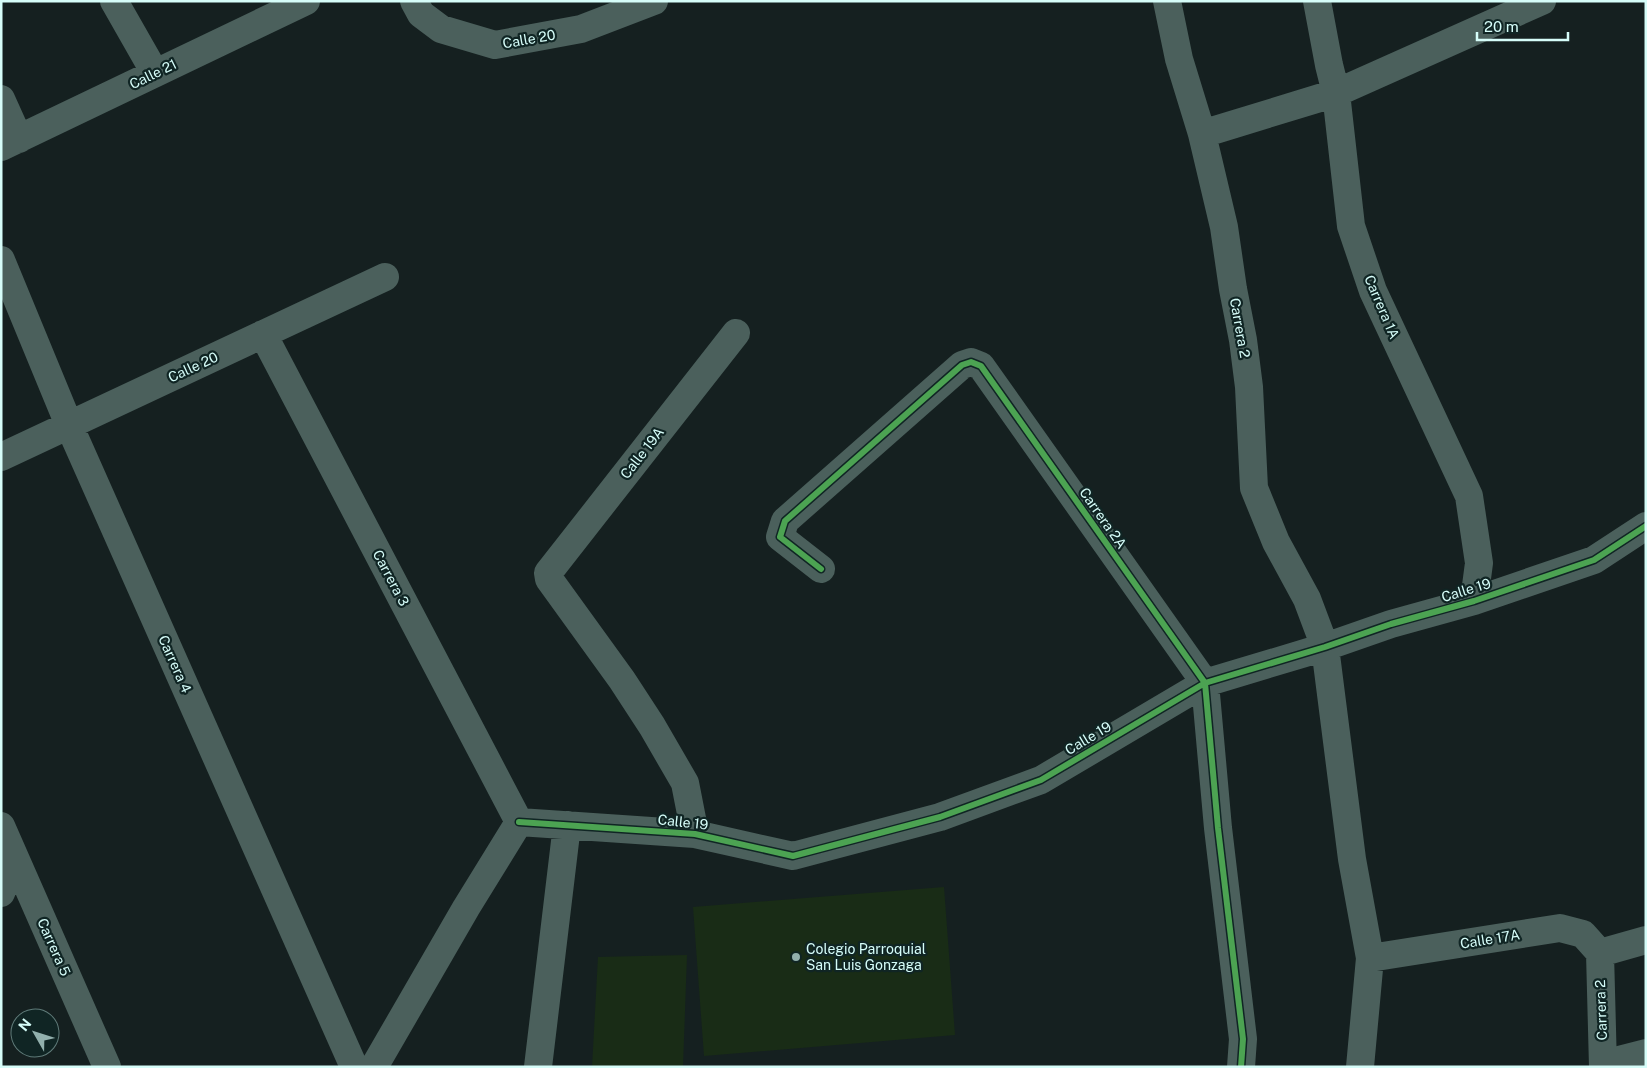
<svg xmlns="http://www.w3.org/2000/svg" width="1647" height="1068" font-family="'Public Sans',sans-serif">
	<rect width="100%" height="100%" fill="#152020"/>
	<!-- grass -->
	<path fill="#192c16" d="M944,887L955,1035L704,1056L693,907Z
		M687,955L683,1067H592L598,957Z"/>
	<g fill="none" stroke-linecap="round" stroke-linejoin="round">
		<!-- minor -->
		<path stroke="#4b605c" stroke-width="28" d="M114,1L155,73
			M414,1L421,14L441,29L495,45L581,29L654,1
			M1167,1L1179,59L1202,134L1224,227L1233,289L1243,340L1249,387L1254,488L1276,542L1307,599L1325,647L1352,859L1370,958L1360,1067
			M1317,1L1329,65L1336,93L1351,226L1373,291L1469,496L1479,563L1474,601
			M1,99L19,139
			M1202,134L1336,93L1542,1
			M1,147L306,1
			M1,260L69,425L354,1067
			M263,334L519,822
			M1,457L385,277
			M821,569L780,537L785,521L962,365L971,362L981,366L1205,683L1218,828L1243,1039L1241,1067
			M519,822L695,834L793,856L940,817L1041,780L1205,683L1325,647L1391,624L1474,601L1594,560L1646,526
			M1,826L107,1067
			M695,834L685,783L652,726L622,680L549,579L548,573L736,333
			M1,893L15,859
			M1600,953L1603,1067
			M1600,953L1646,940
			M1370,958L1560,928L1583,934L1600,953
			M1603,1064L1646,1053
			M374,1067L466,908L519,822
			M538,1067L567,825"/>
		<defs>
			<path id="cycleway" d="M821,569L780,537L785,521L962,365L971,362L981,366L1205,683L1218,828L1243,1039L1241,1067
				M519,822L695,834L793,856L940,817L1041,780L1205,683L1325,647L1391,624L1474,601L1594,560L1646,526"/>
		</defs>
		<!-- cycleway casing -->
		<use href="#cycleway" stroke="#102524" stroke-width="9"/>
		<!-- cycleway -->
		<use href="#cycleway" stroke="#4ca352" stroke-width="6"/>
	</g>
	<!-- markers -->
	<circle fill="#92b0ad" stroke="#102524" stroke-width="2" cx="796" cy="957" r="5"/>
	<g text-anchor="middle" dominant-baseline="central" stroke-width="4.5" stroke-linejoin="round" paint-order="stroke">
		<!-- street labels -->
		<g font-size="14" fill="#d6fdf9" stroke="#102524">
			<text transform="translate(529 39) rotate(-10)">Calle 20</text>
			<text transform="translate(153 74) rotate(-26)">Calle 21</text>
			<text transform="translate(1382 307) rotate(67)">Carrera 1A</text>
			<text transform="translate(1240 328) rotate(80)">Carrera 2</text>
			<text transform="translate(193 367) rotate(-25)">Calle 20</text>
			<text transform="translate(642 453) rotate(-52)">Calle 19A</text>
			<text transform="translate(1103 518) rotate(55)">Carrera 2A</text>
			<text transform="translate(391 578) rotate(62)">Carrera 3</text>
			<text transform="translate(1466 590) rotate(-17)">Calle 19</text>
			<text transform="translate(175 664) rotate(66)">Carrera 4</text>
			<text transform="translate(1088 738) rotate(-31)">Calle 19</text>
			<text transform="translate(683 822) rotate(6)">Calle 19</text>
			<text transform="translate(1490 939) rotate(-9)">Calle 17A</text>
			<text transform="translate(54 947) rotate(66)">Carrera 5</text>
			<text transform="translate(1601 1010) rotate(-92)">Carrera 2</text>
		</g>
		<!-- poi labels -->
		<g font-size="14" fill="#d6fdf9" stroke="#102524" text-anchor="start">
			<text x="806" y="949">Colegio Parroquial<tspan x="806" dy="16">San Luis Gonzaga</tspan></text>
		</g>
	</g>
	<!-- border -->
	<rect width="1647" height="1068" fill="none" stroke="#d6fdf9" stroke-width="5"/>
	<!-- north arrow -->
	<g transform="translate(35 1033) rotate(309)"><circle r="24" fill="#102524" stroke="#5f7b79"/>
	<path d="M0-4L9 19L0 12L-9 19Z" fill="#92b0ad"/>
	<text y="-8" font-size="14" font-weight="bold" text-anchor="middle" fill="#d6fdf9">N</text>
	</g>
	<!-- scale -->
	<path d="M1477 32v8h91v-8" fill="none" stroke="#d6fdf9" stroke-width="2.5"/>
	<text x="1484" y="32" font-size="15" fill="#d6fdf9" stroke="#102524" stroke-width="4" paint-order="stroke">20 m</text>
</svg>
